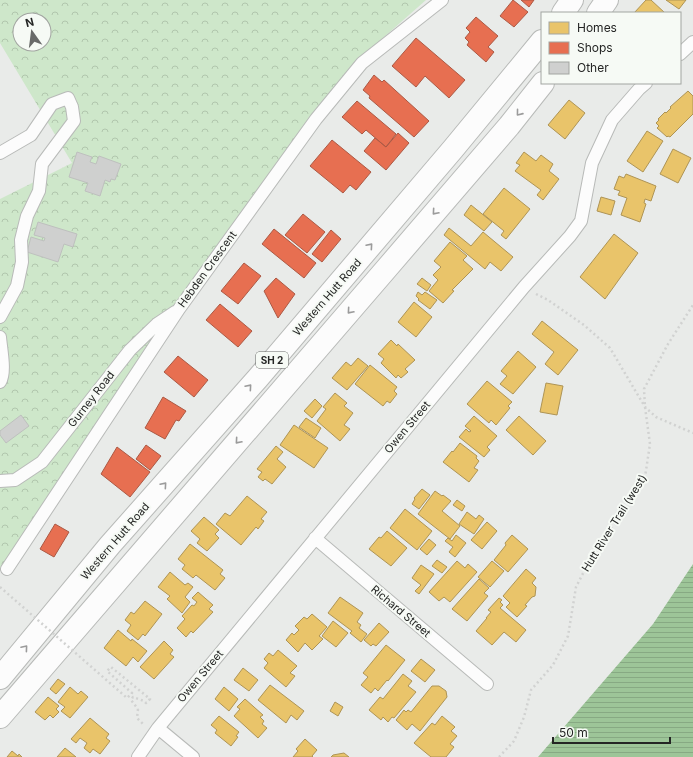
<svg xmlns="http://www.w3.org/2000/svg" width="693" height="757" font-family="Inter,sans-serif">
	<defs>
		<pattern id="forest-crowns" width="20" height="18" patternUnits="userSpaceOnUse"><rect width="20" height="18" fill="#cee7ca"/><path d="M2 6a3 3 0 1 1 6 0M12 15a3 3 0 1 1 6 0" fill="none" stroke="#b1c6ad"/></pattern>
		<pattern id="water-rules" width="6" height="5" patternUnits="userSpaceOnUse"><rect width="6" height="5" fill="#9dc598"/><path d="M0 2.5h6" fill="none" stroke="#87a983"/></pattern>
	</defs>
	<rect width="100%" height="100%" fill="#e9ebe9"/>
	<!-- forest -->
	<path fill="url(#forest-crowns)" fill-rule="evenodd" d="M0,0H426L358,60L5,565L0,567V199L72,163L0,43ZM20,20H44V44H20Z"/>
	<!-- water -->
	<path fill="url(#water-rules)" d="M693,564V757H538L653,624Z"/>
	<!-- homes -->
	<path fill="#e9c46a" stroke="#ae9455" d="M646,0H651L665,13H634Z
		M666,0H686L679,9Z
		M688,91L693,96V114L670,137L668,136L667,137L657,128L659,126L656,123L659,120L658,119L665,112L666,113L671,108L670,107Z
		M569,100L585,113L565,139L548,125Z
		M647,131L663,141L643,172L627,161Z
		M673,149L691,158L678,183L660,174Z
		M524,152L536,161L541,155L553,164L549,171L559,179L543,200L537,195L541,190L515,171L520,165L516,163Z
		M626,174L656,186L651,201L645,199L644,203L646,204L640,222L621,215L627,198L618,195L620,191L614,189L619,176L624,178Z
		M504,188L530,209L506,239L501,235L504,231L483,214Z
		M601,197L615,201L611,215L597,211Z
		M471,205L492,222L484,231L464,215Z
		M449,228L471,246L483,232L513,257L501,271L490,262L485,269L444,235Z
		M614,234L638,253L605,299L580,277Z
		M450,242L467,256L463,260L473,269L452,290L454,291L443,303L429,291L438,280L433,275L441,267L434,261Z
		M422,278L431,285L427,291L417,284Z
		M418,292L422,295L425,292L437,300L430,309L418,300L419,299L416,296Z
		M414,302L432,317L416,337L398,322Z
		M542,321L578,350L558,375L545,364L554,352L532,334Z
		M391,340L397,346L398,344L415,360L405,369L408,372L401,378L398,375L396,378L381,363L384,359L378,354Z
		M518,351L536,367L513,394L500,384L507,376L501,371Z
		M358,358L368,366L347,390L332,378L346,362L351,366Z
		M370,365L397,387L394,391L397,394L390,403L387,401L383,406L355,384Z
		M487,381L512,402L508,406L510,408L496,425L491,420L489,423L467,404Z
		M546,383L563,386L557,415L540,412Z
		M335,393L347,403L344,406L353,413L344,425L350,429L340,441L317,421L326,409L323,407Z
		M315,399L322,406L312,418L304,411Z
		M474,416L497,436L487,447L490,450L484,457L459,437L466,429L469,432L471,431L465,426Z
		M519,416L546,441L533,455L506,430Z
		M306,418L321,428L315,438L299,427Z
		M294,425L328,448L314,468L280,445Z
		M460,443L477,456L476,458L479,461L474,468L478,470L469,482L443,462L452,451L453,452Z
		M276,446L283,452L277,459L286,467L272,484L265,479L263,481L258,477L262,472L257,469Z
		M422,489L430,495L419,509L412,504L415,499L414,498Z
		M435,491L442,496L443,495L451,501L442,511L460,526L450,539L418,514Z
		M247,496L267,512L261,519L264,521L258,529L256,527L241,545L216,524L225,513L230,516Z
		M457,500L465,506L462,511L453,505Z
		M405,509L432,531L417,550L390,528Z
		M467,512L476,519L479,515L484,519L474,534L459,524Z
		M204,517L219,530L215,534L219,538L207,551L197,543L200,539L191,531Z
		M487,522L497,531L482,549L471,540Z
		M387,531L407,548L391,566L369,549L379,537L381,538Z
		M456,535L466,543L455,557L449,552L453,547L445,541L448,538L452,541Z
		M512,535L528,549L508,572L494,560L506,545L505,543Z
		M429,539L436,545L427,555L420,549Z
		M190,544L223,570L220,574L225,578L215,590L196,575L193,578L182,569L185,565L178,559Z
		M437,560L447,567L442,573L432,566Z
		M457,561L465,568L468,564L477,572L450,602L444,597L439,601L429,592Z
		M492,561L504,571L490,587L478,577Z
		M421,565L434,574L419,594L415,591L421,585L412,578Z
		M526,569L536,578L532,583L536,587L535,596L532,597L525,605L527,606L517,617L506,607L510,603L503,596Z
		M170,572L185,585L188,583L193,587L185,597L190,602L182,613L167,599L170,596L158,587Z
		M479,579L489,588L484,593L488,596L467,621L452,609Z
		M198,592L213,605L209,609L213,612L193,633L191,631L186,637L177,628L185,619L182,616L192,605L194,606L197,602L192,598Z
		M340,597L363,613L357,622L361,625L359,628L367,634L361,642L350,633L352,631L328,613Z
		M499,598L502,600L500,602L503,605L500,608L526,630L516,642L504,632L492,645L476,631L487,618H486L491,612L488,610Z
		M145,601L162,614L145,636L143,634L138,640L127,631L131,625L125,620L131,612L134,614Z
		M312,614L327,627L319,636L323,639L312,650L305,643L298,652L286,640L292,633L294,635L299,630L295,626L304,617L307,619Z
		M333,621L348,633L336,647L322,636Z
		M379,623L389,632L376,646L373,644L371,646L364,640Z
		M118,630L131,641L132,639L147,651L138,662L133,657L126,666L104,648Z
		M164,641L173,650L170,654L174,657L154,679L140,667Z
		M386,645L405,660L388,681L387,680L378,691L375,688L371,693L361,685L368,677L363,673Z
		M278,650L297,666L290,673L295,676L286,687L264,668L268,663L264,659L269,653L273,656Z
		M421,659L435,670L425,682L411,671Z
		M243,668L258,680L249,691L234,680Z
		M403,674L412,681L408,686L416,692L394,718L392,717L388,722L383,717L381,720L369,710L380,697L383,699Z
		M58,679L65,684L56,694L50,689Z
		M270,685L304,711L297,720L291,715L286,723L258,700Z
		M432,686H439L446,691L447,697L420,731L412,724L407,730L396,720L404,710L406,712L408,710L411,712Z
		M70,687L78,694L81,691L88,697L70,718L61,711L65,707L58,702Z
		M224,687L238,699L229,711L215,699Z
		M48,697L59,706L56,709L59,712L53,718L50,715L45,720L35,712Z
		M245,699L263,715L260,717L264,721L262,724L267,728L258,738L234,716L240,709L237,707Z
		M335,702L343,707L338,716L330,711Z
		M219,716L239,732L236,736L238,737L231,746L215,733L217,730L211,725Z
		M442,716L455,727L451,731L457,736L450,744L454,747L446,757H431L414,743L432,723L435,725Z
		M90,718L109,734L106,738L110,741L100,754L93,749L90,753L84,748L87,743L80,738L76,743L71,739Z
		M305,739L317,750L312,756L313,757H293L298,751L296,749Z
		M65,748L76,757H57Z
		M12,751L18,756L19,754L22,757H7Z
		M344,753L349,757H331L333,755Z"/>
	<!-- shops -->
	<path fill="#e76f51" stroke="#ac5944" d="M513,0L528,12L514,27L500,16Z
		M521,0H534L529,7Z
		M476,17L498,36L488,47L494,52L486,62L467,45L469,42L465,38L470,32L466,28Z
		M416,38L465,80L449,98L425,76L416,87L392,66Z
		M374,75L382,82L384,80L429,121L414,137L369,98L370,96L363,90Z
		M357,101L396,134L386,147L366,130L362,134L342,117Z
		M398,133L409,143L386,170L364,151L375,138L386,147Z
		M332,140L371,172L356,190L350,185L343,193L310,166Z
		M303,214L325,232L307,253L285,235Z
		M274,229L316,263L304,278L262,244Z
		M331,230L341,239L322,262L312,254Z
		M244,263L261,276L238,304L221,291Z
		M276,278L295,294L278,318L264,291Z
		M220,304L252,331L238,347L206,320Z
		M178,356L208,380L194,397L164,372Z
		M163,397L186,411L179,421L176,420L165,439L145,428Z
		M146,445L161,456L150,470L136,459Z
		M117,447L150,472L130,497L101,474Z
		M55,524L69,532L54,557L40,549Z"/>
	<!-- building -->
	<path fill="#cfd0cf" stroke="#bec0be" d="M77,152L92,157L90,162L96,164L99,156L121,164L115,180L111,179L110,182L105,180L100,196L85,191L88,183L69,177Z
		M38,222L77,234L73,247L64,244L58,262L27,252L31,237L44,241L45,238L34,235Z
		M21,415L29,426L6,443L0,435V431Z"/>
	<g fill="none" stroke-linecap="round" stroke-linejoin="round">
		<defs>
			<path id="street" d="M680,54L693,42
				M0,153L31,135L52,104L68,98L72,107L74,121L42,164L39,191L27,216L21,240L22,262L17,286L0,317
				M0,337C1,350 6,372 0,382
				M0,481L15,480L42,462L130,350L157,324L175,312
				M315,538L487,684
				M7,569L179,309L316,119L362,63L442,0
				M158,728L193,757
				M138,757L158,728L524,287L570,236L581,221L592,163L612,120L639,89L646,83"/>
			<path id="highway" d="M563,13L572,0
				M598,13L607,0
				M0,678L110,545L258,378L453,149L542,41
				M0,717L387,268L509,126L543,83"/>
		</defs>
		<!-- street casing -->
		<use href="#street" stroke="#b8bab8" stroke-width="14"/>
		<!-- highway casing -->
		<use href="#highway" stroke="#b8bab8" stroke-width="24"/>
		<!-- path -->
		<path stroke="#d1d2d1" stroke-width="2.5" stroke-dasharray="2 3" stroke-linecap="butt" d="M536,294L548,300L584,325L610,348L645,407L656,417L693,433
			M138,709L137,718L144,725
			M499,757L514,741L524,717L531,690L553,665L568,636L576,587L593,554L645,477L650,444L645,407L644,389L668,344L693,305"/>
		<!-- street -->
		<use href="#street" stroke="#fcfcfc" stroke-width="12"/>
		<!-- highway -->
		<use href="#highway" stroke="#fcfcfc" stroke-width="22"/>
		<!-- path-bridge -->
		<path stroke="#d1d2d1" stroke-width="2.5" stroke-dasharray="2 3" stroke-linecap="butt" d="M0,587L127,698L132,693L107,671L111,667L150,699L146,703L144,701L133,697L131,700L138,709"/>
	</g>
	<!-- one-way arrows -->
	<defs><path id="oneway-chevron" d="M-2-3.5L2.5 0L-2 3.5" fill="none" stroke-width="1.6" stroke-linecap="round" stroke-linejoin="round"/></defs>
	<g stroke="#9b9b9b">
		<use href="#oneway-chevron" transform="translate(519 113) rotate(129)"/>
		<use href="#oneway-chevron" transform="translate(435 212) rotate(131)"/>
		<use href="#oneway-chevron" transform="translate(370 246) rotate(-49)"/>
		<use href="#oneway-chevron" transform="translate(350 311) rotate(131)"/>
		<use href="#oneway-chevron" transform="translate(249 387) rotate(-49)"/>
		<use href="#oneway-chevron" transform="translate(238 441) rotate(131)"/>
		<use href="#oneway-chevron" transform="translate(164 485) rotate(-49)"/>
		<use href="#oneway-chevron" transform="translate(25 648) rotate(-50)"/>
	</g>
	<g text-anchor="middle" dominant-baseline="central" stroke-width="4" stroke-linejoin="round" paint-order="stroke">
		<!-- shield labels -->
		<rect fill="#f6faf5" stroke="#636563" stroke-width="1" x="256" y="352" width="32" height="16" rx="3"/>
		<g font-size="10" font-weight="bold" fill="#242524">
			<text x="272" y="360">SH 2</text>
		</g>
		<!-- street labels -->
		<g font-size="11" fill="#242524" stroke="#f6faf5">
			<text transform="translate(207 269) rotate(-54)">Hebden Crescent</text>
			<text transform="translate(327 297) rotate(-49)">Western Hutt Road</text>
			<text transform="translate(91 399) rotate(-52)">Gurney Road</text>
			<text transform="translate(407 427) rotate(-50)">Owen Street</text>
			<text transform="translate(614 523) rotate(-58)">Hutt River Trail (west)</text>
			<text transform="translate(115 541) rotate(-49)">Western Hutt Road</text>
			<text transform="translate(401 611) rotate(40)">Richard Street</text>
			<text transform="translate(200 676) rotate(-50)">Owen Street</text>
		</g>
	</g>
	<!-- legend -->
	<rect x="541" y="12" width="140" height="72" fill="#f6faf5" stroke="#a2a5a1"/>
	<rect x="549" y="22" width="20" height="12" fill="#e9c46a" stroke="#a2a5a1"/>
	<text x="577" y="32" font-size="12" fill="#242524">Homes</text>
	<rect x="549" y="42" width="20" height="12" fill="#e76f51" stroke="#a2a5a1"/>
	<text x="577" y="52" font-size="12" fill="#242524">Shops</text>
	<rect x="549" y="62" width="20" height="12" fill="#cfd0cf" stroke="#a2a5a1"/>
	<text x="577" y="72" font-size="12" fill="#242524">Other</text>
	<!-- north arrow -->
	<g transform="translate(32 32) rotate(346)"><circle r="19" fill="#f6faf5" stroke="#a2a5a1"/>
	<path d="M0-3L7 15L0 10L-7 15Z" fill="#696a69"/>
	<text y="-6" font-size="11" font-weight="bold" text-anchor="middle" fill="#242524">N</text>
	</g>
	<!-- scale -->
	<path d="M553 737v6h117v-6" fill="none" stroke="#242524" stroke-width="2"/>
	<text x="559" y="737" font-size="12" fill="#242524" stroke="#f6faf5" stroke-width="3" paint-order="stroke">50 m</text>
</svg>
